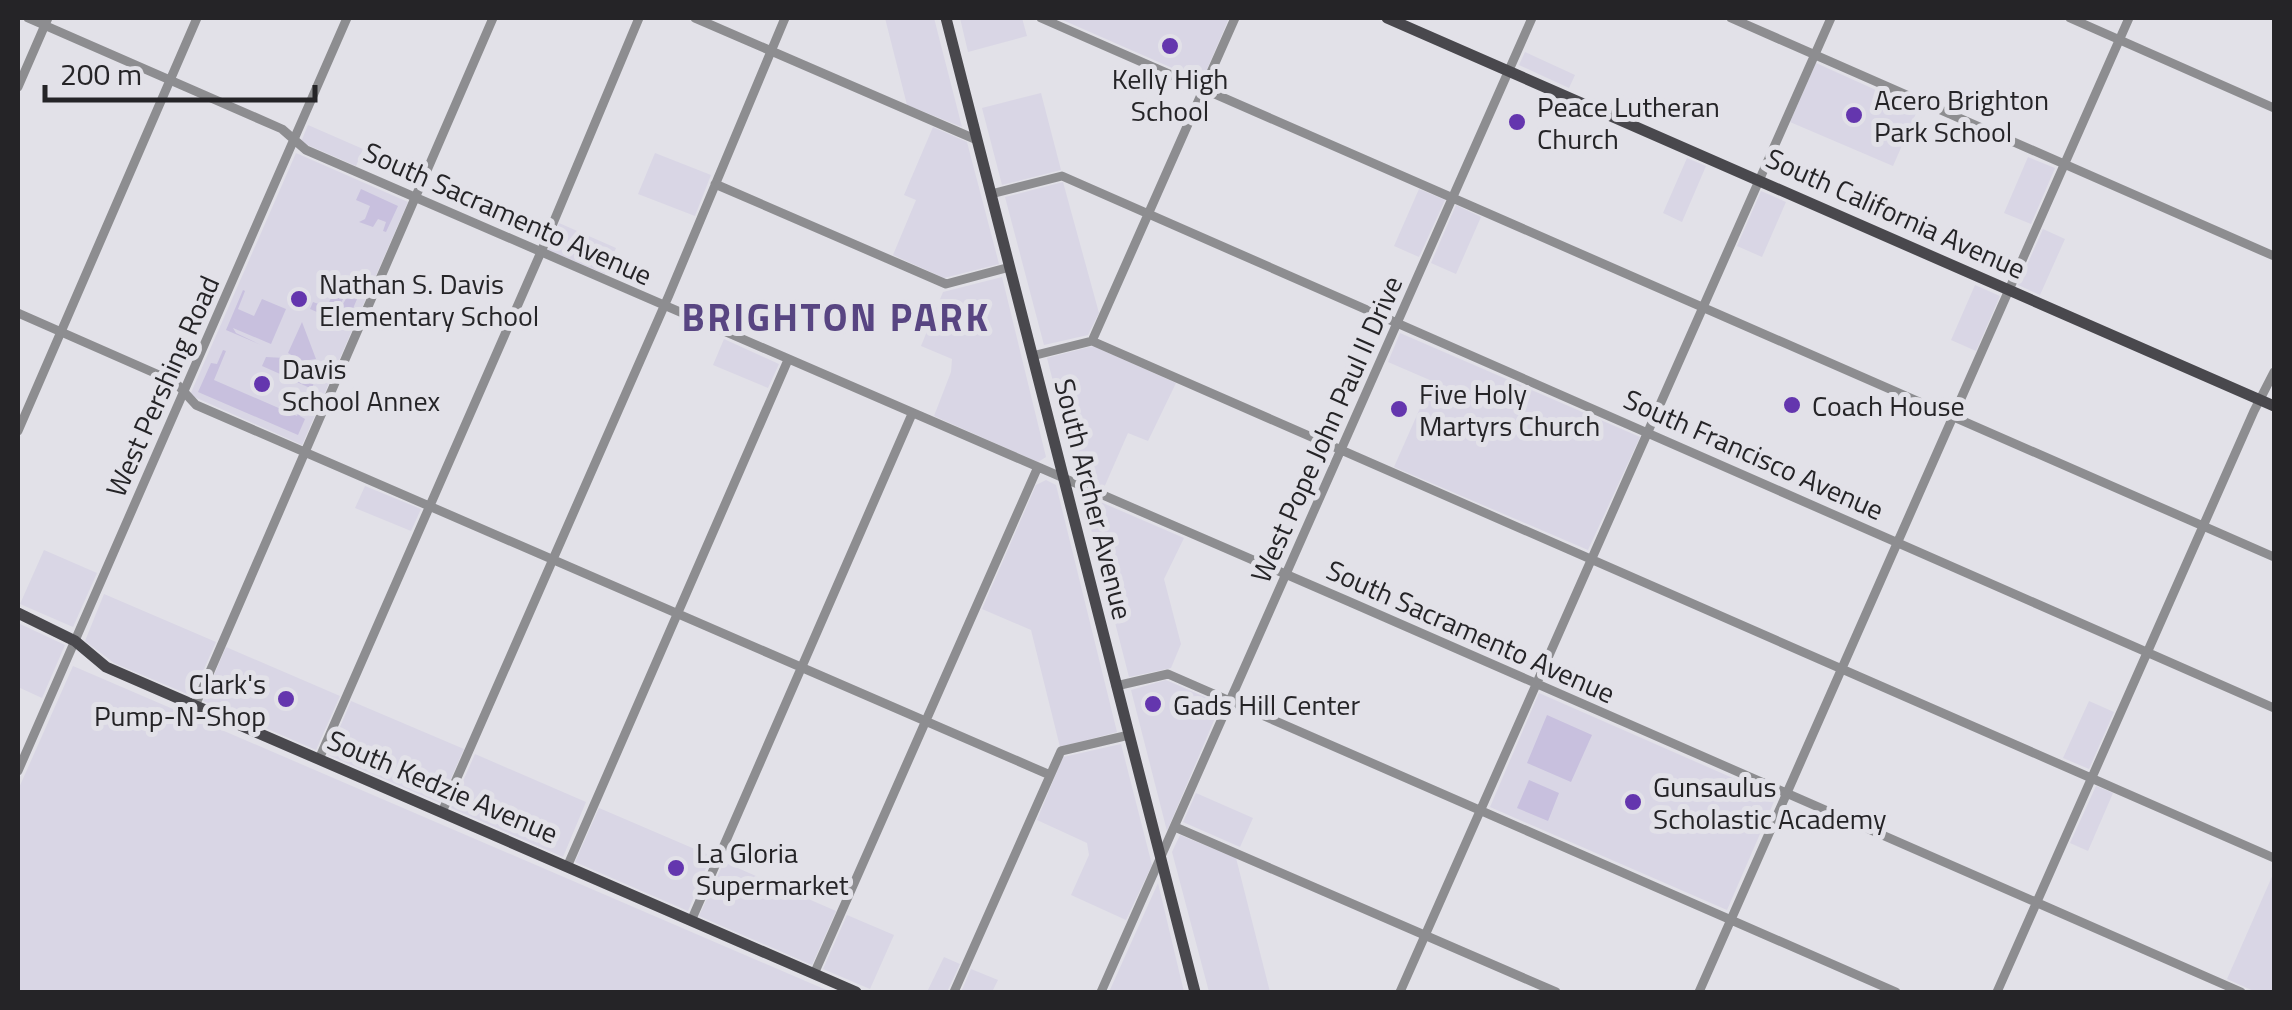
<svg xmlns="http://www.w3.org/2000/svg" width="2292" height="1010" font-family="'Titillium Web',sans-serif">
	<rect width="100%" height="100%" fill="#e2e1e8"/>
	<!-- built -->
	<path fill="#d9d6e5" d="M885,18H934L962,127L907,105Z
		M960,18H1022L1027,36L968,52Z
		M1058,18H1229L1202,81Z
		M1525,52L1575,75L1569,88L1519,65Z
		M1816,63L1918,109L1893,166L1790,122Z
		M1041,93L1061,170L1002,185L982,108Z
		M308,125L363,149L356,166L301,142Z
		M933,127L967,142L999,264L944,278L893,255L916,200L904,195Z
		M296,153L408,202L302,445L190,395Z
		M655,153L711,175L695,216L638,194Z
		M2028,157L2055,168L2031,224L2004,213Z
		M1687,158L1706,166L1682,222L1663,213Z
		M1063,182L1099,313L1088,335L1044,345L1005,197Z
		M1419,189L1445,200L1419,257L1394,246Z
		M1761,191L1786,202L1762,257L1737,246Z
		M1456,205L1481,217L1456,274L1431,263Z
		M559,223L616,248L605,274L548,250Z
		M2043,229L2065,239L2040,295L2018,285Z
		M1002,277L1046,457L1038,462L934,416L951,372L952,359L921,346L943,292Z
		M1975,285L2000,296L1976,351L1951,340Z
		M1400,333L1640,437L1588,550L1394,467L1432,381L1388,362Z
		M724,339L779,364L768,388L713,365Z
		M1093,346L1176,383L1148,441L1128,433L1103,490L1078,480L1047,358Z
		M1046,480L1056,485L1117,732L1060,747L1031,630L982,609L1036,485Z
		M365,486L421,509L411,531L355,508Z
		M1082,494L1184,538L1164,579L1181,644L1171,668L1129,677Z
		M44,550L97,573L73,627L20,604Z
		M104,594L216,642L192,696L114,663L85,641Z
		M18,623L65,645L42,698L18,687Z
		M226,647L340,696L316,750L203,701Z
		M73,666L831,992H18V790Z
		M1166,680L1221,704L1167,831L1131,690Z
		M1539,693L1776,797L1727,910L1490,807Z
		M351,701L464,749L440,803L328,755Z
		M2089,701L2114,712L2089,769L2063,758Z
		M1121,744L1152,865L1126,920L1071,895L1089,855L1087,843L1037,820L1063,757Z
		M475,754L586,802L563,857L451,808Z
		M2096,786L2113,793L2088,851L2070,843Z
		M1196,793L1253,818L1240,847L1183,822Z
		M599,808L711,856L688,911L575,862Z
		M1180,835L1236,858L1270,992H1209L1172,852Z
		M724,862L836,911L812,965L699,916Z
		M2274,872V992H2256L2227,979Z
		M1158,883L1184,992H1109Z
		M847,915L894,935L870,989L823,969Z
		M944,957L960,964L947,992H927Z
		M971,969L998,980L992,992H961Z"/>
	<!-- green -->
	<path fill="#c8c0de" d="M361,189L398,206L386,232L383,231L386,222L378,219L373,227L359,222L365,219L370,206L356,200Z
		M335,279L349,287L333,319L310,309L313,302L327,307L331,298L327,296Z
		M352,288L360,292L346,325L334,320Z
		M243,290L245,291L238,309L254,316L262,299L286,309L271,344L233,328L236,333L261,345L226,330Z
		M302,322L316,359L302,361L288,353Z
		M223,350L226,351L214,380L297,416L310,388L290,379L294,369L301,366L316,378L300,416L305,419L298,435L198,392L211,363L217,364Z
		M266,357L285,358L292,361L287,377L262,366Z
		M1547,715L1592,735L1571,782L1527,763Z
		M1529,780L1559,793L1548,821L1517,808Z"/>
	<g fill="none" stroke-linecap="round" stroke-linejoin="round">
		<!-- minor -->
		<path stroke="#8d8d90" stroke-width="9" d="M28,18L282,129L306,150L1350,602L2241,992
			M695,18L977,140
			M1041,18L2274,557
			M1731,18L2274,256
			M2070,18L2274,108
			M18,87L48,18
			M715,184L946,284L1010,267
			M991,194L1062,176L2274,708
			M18,313L175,382L196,405L1050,775
			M1092,341L1235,18
			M1032,356L1092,341L2274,858
			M18,431L197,18
			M1116,686L1168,674L1896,992
			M195,706L493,18
			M319,759L541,252L639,18
			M18,771L347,18
			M442,812L669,295L785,18
			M1175,827L1556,992
			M567,867L788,360
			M691,921L912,414
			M814,974L1037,469
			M954,992L1061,751L1129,735
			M1101,992L1532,18
			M1400,992L1831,18
			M1699,992L2129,18
			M1997,992L2254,411L2274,372"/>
		<!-- major -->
		<path stroke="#49484d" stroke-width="11" d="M946,18L1195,992
			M1387,18L2274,406
			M18,613L75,641L106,667L856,992"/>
	</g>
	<!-- markers -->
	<g fill="#6436ae" stroke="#e2e1e8" stroke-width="4">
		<circle cx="1170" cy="46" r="10"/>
		<circle cx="1854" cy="115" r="10"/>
		<circle cx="1517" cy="122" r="10"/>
		<circle cx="299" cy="299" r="10"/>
		<circle cx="262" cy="384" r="10"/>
		<circle cx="1792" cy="405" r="10"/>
		<circle cx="1399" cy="409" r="10"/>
		<circle cx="286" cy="699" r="10"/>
		<circle cx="1153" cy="704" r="10"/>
		<circle cx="1633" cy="802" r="10"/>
		<circle cx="676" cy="868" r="10"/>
	</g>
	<g text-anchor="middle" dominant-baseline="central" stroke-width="10" stroke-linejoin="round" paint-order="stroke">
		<!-- poi labels -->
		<g font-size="28" fill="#252427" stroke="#e2e1e8" text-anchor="start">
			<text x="1170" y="78" text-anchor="middle">Kelly High<tspan x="1170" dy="32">School</tspan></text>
			<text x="1874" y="99">Acero Brighton<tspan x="1874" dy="32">Park School</tspan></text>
			<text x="1537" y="106">Peace Lutheran<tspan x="1537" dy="32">Church</tspan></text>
			<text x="319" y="283">Nathan S. Davis<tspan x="319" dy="32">Elementary School</tspan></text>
			<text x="282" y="368">Davis<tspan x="282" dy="32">School Annex</tspan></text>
			<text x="1419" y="393">Five Holy<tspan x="1419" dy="32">Martyrs Church</tspan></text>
			<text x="1812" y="405">Coach House</text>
			<text x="266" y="683" text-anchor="end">Clark's<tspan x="266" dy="32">Pump-N-Shop</tspan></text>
			<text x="1173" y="704">Gads Hill Center</text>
			<text x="1653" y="786">Gunsaulus<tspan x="1653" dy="32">Scholastic Academy</tspan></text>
			<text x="696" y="852">La Gloria<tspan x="696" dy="32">Supermarket</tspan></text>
		</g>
		<!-- street labels -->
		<g font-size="28" fill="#252427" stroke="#e2e1e8">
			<text transform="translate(508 213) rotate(24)">South Sacramento Avenue</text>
			<text transform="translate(1896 213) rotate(24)">South California Avenue</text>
			<text transform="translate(162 386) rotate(-66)">West Pershing Road</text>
			<text transform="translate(1326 429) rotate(-66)">West Pope John Paul II Drive</text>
			<text transform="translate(1754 454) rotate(24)">South Francisco Avenue</text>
			<text transform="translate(1094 499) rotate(76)">South Archer Avenue</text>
			<text transform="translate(1471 631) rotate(24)">South Sacramento Avenue</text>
			<text transform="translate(443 786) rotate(23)">South Kedzie Avenue</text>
		</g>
		<!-- district labels -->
		<g font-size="38" font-weight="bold" letter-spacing="2.5" fill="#584582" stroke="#e2e1e8">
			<text x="836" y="317">BRIGHTON PARK</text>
		</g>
	</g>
	<!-- border -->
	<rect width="2292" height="1010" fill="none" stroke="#252427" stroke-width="40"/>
	<!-- scale -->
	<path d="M45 85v15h270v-15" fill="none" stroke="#252427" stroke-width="5"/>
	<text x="60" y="85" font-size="30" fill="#252427" stroke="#e2e1e8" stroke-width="8" paint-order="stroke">200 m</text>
</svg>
